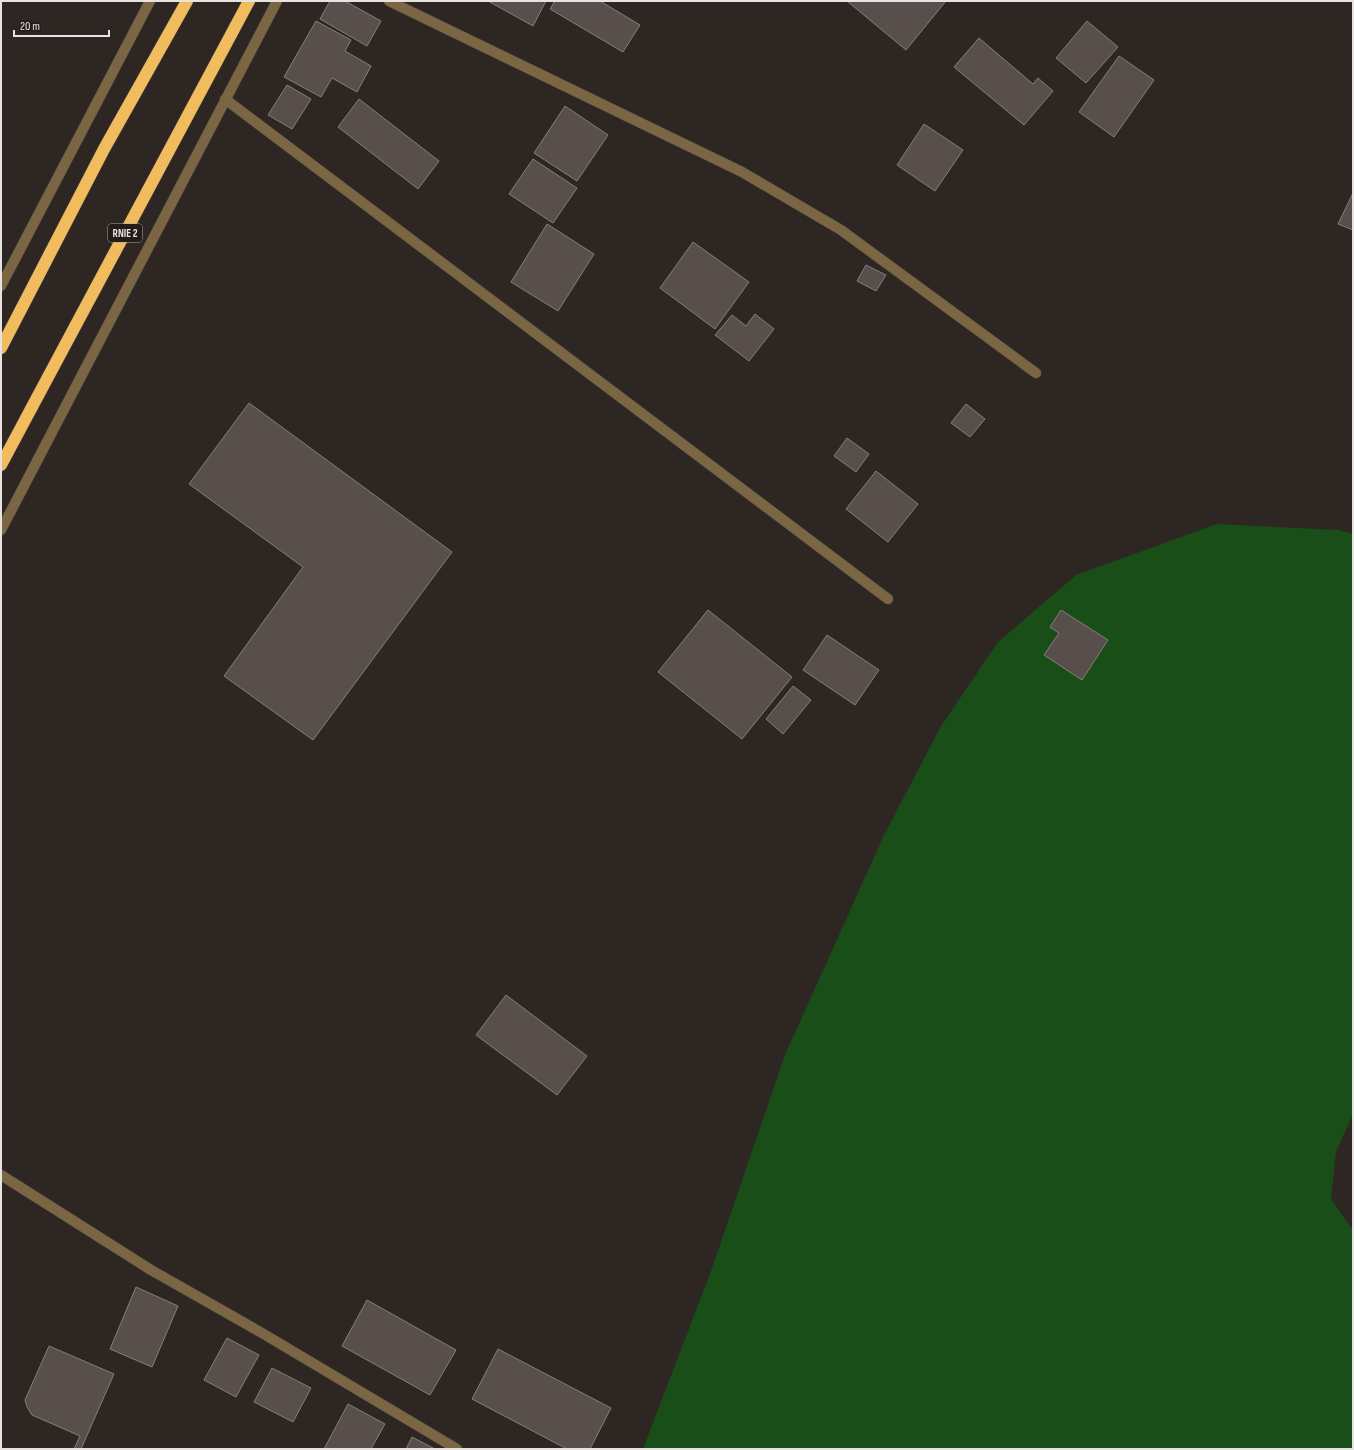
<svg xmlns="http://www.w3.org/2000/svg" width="1354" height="1450" font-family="'Sofia Sans Condensed',sans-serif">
	<rect width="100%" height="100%" fill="#2d2623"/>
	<!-- green -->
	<path fill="#194e18" d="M1217,524L1338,530L1353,534V1114L1336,1152L1331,1199L1353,1230V1449H643L711,1271L785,1055L884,835L941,726L998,642L1076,575Z"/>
	<!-- building -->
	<path fill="#584f4c" stroke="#877d7a" d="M330,1H345L381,21L367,46L320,19Z
		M488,1H546L533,26Z
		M555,1H600L640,25L623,52L550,9Z
		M847,1H946L906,50Z
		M316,21L351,40L345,51L371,66L357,92L332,78L321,97L284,77Z
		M1087,21L1118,47L1086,83L1056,58Z
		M979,38L1033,84L1038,78L1053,91L1024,125L954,67Z
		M1119,56L1154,80L1114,137L1079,112Z
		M287,85L311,99L292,129L268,115Z
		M359,99L439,161L418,189L338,127Z
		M565,106L608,135L577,181L534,153Z
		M924,124L963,150L935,191L897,165Z
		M533,159L577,188L553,223L509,194Z
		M1353,193V230L1338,224Z
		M547,224L594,254L558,311L511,282Z
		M693,242L749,282L715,329L660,288Z
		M866,265L886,275L876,291L857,281Z
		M755,314L774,329L749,361L715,335L732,315L746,326Z
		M249,403L452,552L313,740L224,676L303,567L189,484Z
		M966,404L985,419L970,437L951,423Z
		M847,438L869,454L856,472L834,456Z
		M876,471L918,504L888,542L846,509Z
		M708,610L792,677L742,739L658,672Z
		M1061,610L1108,640L1082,680L1044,655L1059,633L1050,627Z
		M827,635L879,670L855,705L803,670Z
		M793,686L811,700L783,734L766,719Z
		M506,995L587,1056L557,1095L476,1035Z
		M136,1287L178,1306L152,1367L110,1349Z
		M367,1300L456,1350L430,1395L342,1346Z
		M227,1338L259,1355L236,1397L204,1380Z
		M49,1346L114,1374L81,1449H74L80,1436L32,1415L27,1407L25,1400Z
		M498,1349L611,1408L590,1449H567L472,1399Z
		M272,1368L311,1388L293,1422L254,1402Z
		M348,1404L385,1424L371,1449H324Z
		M412,1437L435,1449H406Z"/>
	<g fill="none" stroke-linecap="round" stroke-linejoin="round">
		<defs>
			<path id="minor" d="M389,1L742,172L841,230L1036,373
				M225,99L888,599
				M1,286L150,1
				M1,530L277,1
				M1,1175L151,1270L262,1333L457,1449"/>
			<path id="highway" d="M1,348L104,149L187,1
				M1,465L249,1"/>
		</defs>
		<!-- minor casing -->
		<use href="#minor" stroke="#4b4441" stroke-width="11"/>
		<!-- highway casing -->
		<use href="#highway" stroke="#4b4441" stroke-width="13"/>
		<!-- minor -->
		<use href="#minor" stroke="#7b6643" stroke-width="10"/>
		<!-- highway -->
		<use href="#highway" stroke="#f0bc5e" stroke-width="12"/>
	</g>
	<g text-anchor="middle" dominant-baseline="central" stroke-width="4" stroke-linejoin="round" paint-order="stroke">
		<!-- shield labels -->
		<rect fill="#241c19" stroke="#ada7a5" stroke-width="1" x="108" y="224" width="34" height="18" rx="3"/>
		<g font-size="11" font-weight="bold" fill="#e8e2e1">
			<text x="125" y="233">RNIE 2</text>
		</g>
	</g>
	<!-- border -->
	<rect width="1354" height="1450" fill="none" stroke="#e8e2e1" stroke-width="4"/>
	<!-- scale -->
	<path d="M14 30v6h95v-6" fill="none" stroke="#e8e2e1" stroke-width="2"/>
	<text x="20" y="30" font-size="12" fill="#e8e2e1" stroke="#241c19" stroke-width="3" paint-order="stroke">20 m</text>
</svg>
